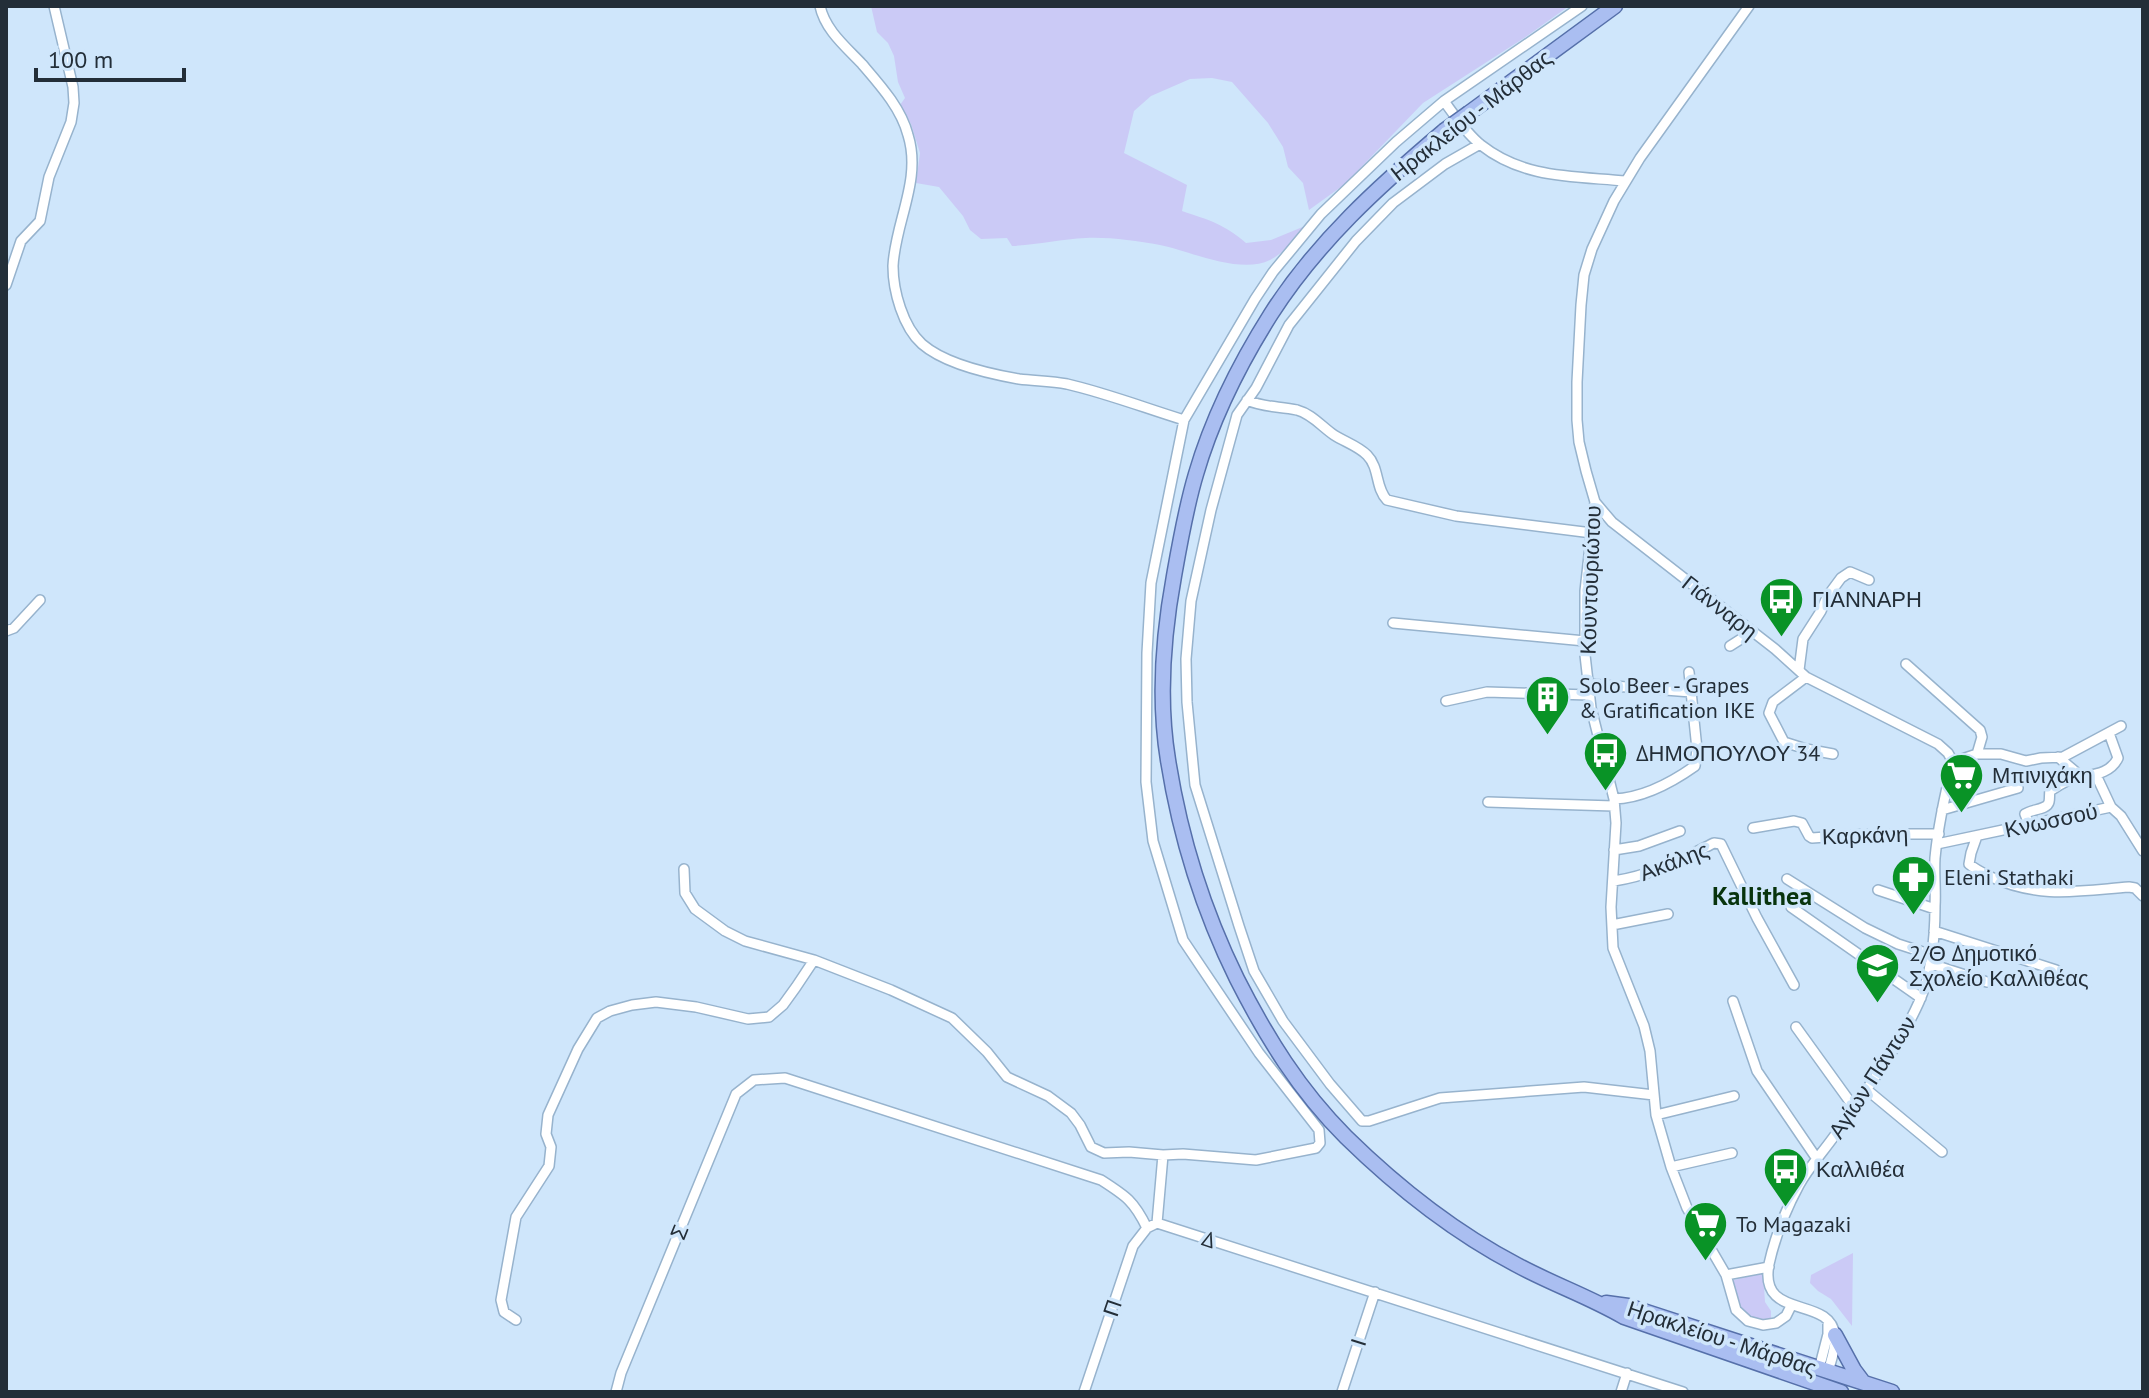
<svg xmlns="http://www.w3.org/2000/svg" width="2149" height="1398" font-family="'PT Sans',sans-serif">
	<rect width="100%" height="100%" fill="#cfe6fb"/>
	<!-- green -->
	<path fill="#cbcaf6" d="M871,6H1569L1527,36L1423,103L1345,184L1309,210L1303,183L1288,167L1283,147L1268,123L1232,82L1212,78L1190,79L1151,96L1134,111L1124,153L1187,185L1182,211C1209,220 1224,224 1246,243L1271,240L1305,226C1295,238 1284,253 1270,260C1240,275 1190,251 1160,245C1136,241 1110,237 1086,238C1061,239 1037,245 1012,246L1007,238L981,239L970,230L963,216L939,187L916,183L920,153L911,124L900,105L905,98L898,82L894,56L888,43L877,32Z
		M1853,1253L1852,1326L1831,1299L1818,1291L1810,1283L1811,1275Z
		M1763,1272L1765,1302L1771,1311V1319L1753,1323L1734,1304L1731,1281Z"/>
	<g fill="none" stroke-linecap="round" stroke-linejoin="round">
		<defs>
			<path id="street" d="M820,6C825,30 846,47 862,64C880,85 901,108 908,135C922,180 895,222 893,266C893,291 903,327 922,344C945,364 990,374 1019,379C1035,381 1051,381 1067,384C1106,393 1145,408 1184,420
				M1749,6L1640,158L1614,201L1592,249L1584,275L1581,305L1577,382V420L1579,442L1586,471L1595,502L1585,591V655L1591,708L1614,799L1616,823L1611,907L1613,948L1644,1026L1650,1051L1656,1115L1671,1167L1687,1208L1726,1275L1736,1310L1748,1321L1763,1325L1776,1323L1786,1316L1791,1306
				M1444,101C1455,116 1466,133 1481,145C1524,179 1574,176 1626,181
				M1480,144L1445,164L1393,203L1356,241L1289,325L1256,388L1237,415L1211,510L1191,601L1186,659L1187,702L1195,785L1239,926L1254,971L1283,1021L1330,1084L1362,1121H1369L1440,1098L1584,1087L1654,1095
				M6,285L21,241L40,221L49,177L71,122L74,103L73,87L54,6
				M1247,400C1264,408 1280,406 1297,410C1312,414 1322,427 1334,435C1345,442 1358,446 1367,455C1380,468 1375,488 1387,500L1456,516L1592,533
				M1595,502L1612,522L1775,649L1806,677L1938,744L1948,753L1953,762C1945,794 1938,826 1935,858C1934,874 1936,890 1935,906C1935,938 1932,973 1919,1002C1898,1049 1864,1092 1835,1135C1823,1152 1809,1167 1799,1185C1786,1209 1775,1237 1769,1264C1758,1322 1831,1294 1835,1336C1836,1348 1831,1361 1828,1372
				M1393,623L1585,641
				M6,631L14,628L40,600
				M1730,646L1752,632
				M1906,664L1980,730L1982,737L1977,754
				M1799,670L1803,639L1821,611L1827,597L1841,578L1850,572L1869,580
				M1806,677L1773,702L1769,713L1784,742L1806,749L1833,754
				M1588,684L1691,692
				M1446,701L1487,692L1589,695
				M2058,757L2083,778
				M1953,762L1977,754H2001L2026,761L2041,758L2063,757L2121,726
				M2096,775L2111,807
				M1614,799C1643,798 1671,783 1695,766L1697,749L1689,672
				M1488,802L1614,806
				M1942,810L2018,788
				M2029,824L2025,814C2032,809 2047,810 2049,802C2050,798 2049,794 2050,791C2056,787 2063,783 2069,780C2086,774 2109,777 2118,758L2109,733
				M1753,828L1794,821L1802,823L1809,836L1812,838L1868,834H1939
				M1977,836L1971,853L1969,864C1976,870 1983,873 1991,877C2040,899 2078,891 2129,887L2135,888L2143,896
				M1937,844L2111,807L2121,816L2143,851
				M1614,850L1639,846L1680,831
				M684,869L685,893L695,909L725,931L745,941L814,960L891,990L952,1018L987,1052L1007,1077L1048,1096L1071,1113L1080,1125L1091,1147L1104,1153L1129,1152L1163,1155L1157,1223
				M1787,879L1865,928L1898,944L1932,955
				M1614,881C1653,875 1679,860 1714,843L1721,844L1757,918L1794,985
				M1878,890L1935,909
				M1791,907L1921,998
				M1612,925L1668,914
				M1934,931L2056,970
				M1931,964L1987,982
				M1733,1001L1757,1071L1817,1159
				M1796,1027L1853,1106
				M1866,1089L1942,1152
				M1656,1115L1734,1096
				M1163,1155L1183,1154L1256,1160L1316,1148L1320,1143L1319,1130L1259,1053L1183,940L1153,841L1146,782L1147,653L1151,583L1184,420L1255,299L1273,272L1321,214L1396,142L1444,101L1582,6
				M1671,1167L1732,1153
				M1726,1275L1769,1267
				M516,1320L504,1312L501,1300L516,1217L549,1166L551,1147L546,1134L548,1115L578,1049L597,1018L610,1011L632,1005L656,1002L696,1007L748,1019L769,1017L783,1005L796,987L814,960
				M1819,1369L1828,1334V1324
				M616,1392L621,1373L736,1094L754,1080L785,1078L1101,1180C1126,1196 1134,1201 1147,1228L1157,1223L1683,1392
				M1084,1392L1133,1246L1147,1228
				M1342,1392L1375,1292
				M1621,1392L1627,1373"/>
			<path id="primary" d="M1469,113L1615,6
				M1444,131C1379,186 1317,242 1271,314C1240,363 1212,419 1196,474C1186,507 1180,542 1174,576C1163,636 1158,699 1168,760C1180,836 1203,910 1237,979C1267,1038 1299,1090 1346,1137C1397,1187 1454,1232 1517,1265C1552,1284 1590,1297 1624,1317L1841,1392
				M1606,1303L1628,1306L1892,1392
				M1835,1335L1854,1370L1863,1382"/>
		</defs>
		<!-- street casing -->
		<use href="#street" stroke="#97b3cd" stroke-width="12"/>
		<!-- primary casing -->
		<use href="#primary" stroke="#5670aa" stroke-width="17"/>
		<!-- street -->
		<use href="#street" stroke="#fff" stroke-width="9"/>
		<!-- primary -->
		<use href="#primary" stroke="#aabef1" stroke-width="14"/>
		<defs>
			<path id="primary-bridge" d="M1444,131L1469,113"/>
		</defs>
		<!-- primary-bridge casing -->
		<use href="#primary-bridge" stroke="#5670aa" stroke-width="17" stroke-linecap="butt"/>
		<!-- primary-bridge -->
		<use href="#primary-bridge" stroke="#aabef1" stroke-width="14"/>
	</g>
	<!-- icons -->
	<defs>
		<symbol id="bus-pin" viewBox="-11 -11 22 30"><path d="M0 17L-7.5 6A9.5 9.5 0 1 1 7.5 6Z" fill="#099326" stroke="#cfe6fb"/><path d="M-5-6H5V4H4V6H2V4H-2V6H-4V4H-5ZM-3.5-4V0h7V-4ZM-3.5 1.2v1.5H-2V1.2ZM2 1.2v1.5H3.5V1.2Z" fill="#fff"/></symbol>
		<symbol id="building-pin" viewBox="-11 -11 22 30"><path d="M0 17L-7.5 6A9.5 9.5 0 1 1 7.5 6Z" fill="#099326" stroke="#cfe6fb"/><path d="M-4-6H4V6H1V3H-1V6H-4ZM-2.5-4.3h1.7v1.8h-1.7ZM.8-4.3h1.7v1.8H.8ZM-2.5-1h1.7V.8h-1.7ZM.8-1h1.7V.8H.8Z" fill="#fff"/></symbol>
		<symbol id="supermarket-pin" viewBox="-11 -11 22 30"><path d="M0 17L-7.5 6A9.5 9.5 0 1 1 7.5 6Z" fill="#099326" stroke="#cfe6fb"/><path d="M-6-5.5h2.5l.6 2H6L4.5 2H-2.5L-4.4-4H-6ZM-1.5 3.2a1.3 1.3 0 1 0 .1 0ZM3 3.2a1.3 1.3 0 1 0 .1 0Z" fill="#fff"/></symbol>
		<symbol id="pharmacy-pin" viewBox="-11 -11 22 30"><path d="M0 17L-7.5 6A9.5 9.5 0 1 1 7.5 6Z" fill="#099326" stroke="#cfe6fb"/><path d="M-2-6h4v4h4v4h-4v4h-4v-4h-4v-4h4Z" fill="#fff"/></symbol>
		<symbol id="school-pin" viewBox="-11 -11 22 30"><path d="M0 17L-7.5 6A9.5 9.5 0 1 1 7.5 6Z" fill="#099326" stroke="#cfe6fb"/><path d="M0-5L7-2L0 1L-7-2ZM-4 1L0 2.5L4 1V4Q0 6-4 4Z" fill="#fff"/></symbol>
	</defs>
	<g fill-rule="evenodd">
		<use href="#bus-pin" x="1756" y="574" width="51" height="69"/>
		<use href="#building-pin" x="1522" y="672" width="51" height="69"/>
		<use href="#bus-pin" x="1580" y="728" width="51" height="69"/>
		<use href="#supermarket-pin" x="1936" y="750" width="51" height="69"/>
		<use href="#pharmacy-pin" x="1888" y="852" width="51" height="69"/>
		<use href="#school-pin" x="1852" y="940" width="51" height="69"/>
		<use href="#bus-pin" x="1760" y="1144" width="51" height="69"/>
		<use href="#supermarket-pin" x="1680" y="1198" width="51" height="69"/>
	</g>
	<g text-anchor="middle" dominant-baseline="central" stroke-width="7" stroke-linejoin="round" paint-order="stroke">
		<!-- street labels -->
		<g font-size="22" fill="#232e38" stroke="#cfe6fb">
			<text transform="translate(1471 115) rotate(-38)">Ηρακλείου - Μάρθας</text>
			<text transform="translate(1590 580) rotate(-88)">Κουντουριώτου</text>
			<text transform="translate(1720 607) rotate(38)">Γιάνναρη</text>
			<text transform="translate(2051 820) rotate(-12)">Κνωσσού</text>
			<text transform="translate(1865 835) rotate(-2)">Καρκάνη</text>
			<text transform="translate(1674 861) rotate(-21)">Ακάλης</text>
			<text transform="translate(1872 1077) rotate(-57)">Αγίων Πάντων</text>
			<text transform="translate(679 1232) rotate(-68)">Σ</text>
			<text transform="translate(1209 1239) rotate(18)">Δ</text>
			<text transform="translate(1112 1308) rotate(-71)">Π</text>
			<text transform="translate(1722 1338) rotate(18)">Ηρακλείου - Μάρθας</text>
			<text transform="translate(1358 1342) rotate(-72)">Ι</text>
		</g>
		<!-- poi labels -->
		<g font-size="22" fill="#232e38" stroke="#cfe6fb" text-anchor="start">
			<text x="1812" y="599">ΓΙΑΝΝΑΡΗ</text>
			<text x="1579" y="685">Solo Beer - Grapes<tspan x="1579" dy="25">&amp; Gratification IKE</tspan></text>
			<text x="1636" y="753">ΔΗΜΟΠΟΥΛΟΥ 34</text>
			<text x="1992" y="775">Μπινιχάκη</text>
			<text x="1944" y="877">Eleni Stathaki</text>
			<text x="1909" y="953">2/Θ Δημοτικό<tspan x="1909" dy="25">Σχολείο Καλλιθέας</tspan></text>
			<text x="1816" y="1169">Καλλιθέα</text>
			<text x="1736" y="1224">To Magazaki</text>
		</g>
		<!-- quarter labels -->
		<g font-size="26" font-weight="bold" fill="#08340d" stroke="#cfe6fb">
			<text x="1762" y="895">Kallithea</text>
		</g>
	</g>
	<!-- border -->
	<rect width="2149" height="1398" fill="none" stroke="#232e38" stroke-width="16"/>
	<!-- scale -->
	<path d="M36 68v12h148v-12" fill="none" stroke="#232e38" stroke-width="4"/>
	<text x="48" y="68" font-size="24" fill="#232e38" stroke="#cfe6fb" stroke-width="6" paint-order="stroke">100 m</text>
</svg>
